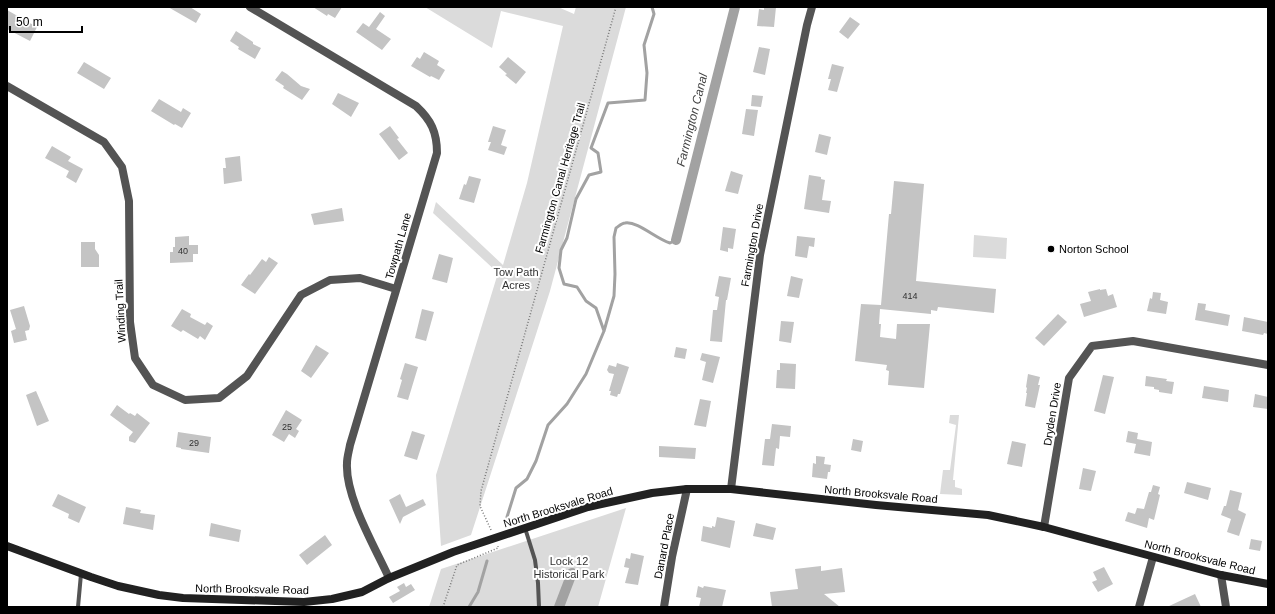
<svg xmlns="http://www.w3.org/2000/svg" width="1275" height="614" font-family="Helvetica,sans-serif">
	<rect width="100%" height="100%" fill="#fff"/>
	<!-- green -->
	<path fill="#dbdbdb" d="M425,7H558L574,14L576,7H626L550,291L471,535L441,546L436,475L498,273L433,213L436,202L503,265L527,183L563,26L501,11L492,48Z
		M974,235L1007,238L1006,259L973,257Z
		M950,415H959L953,480H955V487L962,489V495L940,494L943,470H950L956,425L949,423Z
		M626,508L598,607H429L441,569Z"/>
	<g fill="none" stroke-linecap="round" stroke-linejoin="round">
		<!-- stream -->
		<path stroke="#a2a2a2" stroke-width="3" d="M604,331L596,308L586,301L577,287L564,284L559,268L561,250L567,238L576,199L589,175L601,172L598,153L591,148L608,103L645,100L647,73L644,45L654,14L652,7
			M507,517L516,488L527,479L536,461L548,425L567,404L586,374L604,331L614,296L615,274L614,237L616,228C619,226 622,223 625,223C638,221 656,239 670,243L676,240
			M469,607L478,592L487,561"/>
		<!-- canal -->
		<path stroke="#a2a2a2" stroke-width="10" d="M676,240L735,7
			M559,607L572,573"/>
	</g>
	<!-- building -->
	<path fill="#c4c4c4" d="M168,7H190L201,14L196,23Z
		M313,7H342L335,18L328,14L327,16Z
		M764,7H776L774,27L757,26L759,9L764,10Z
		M7,10L37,27L30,41L7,29Z
		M380,12L385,16L376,29L391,39L382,50L356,32L363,23L369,27Z
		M850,17L860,24L848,39L839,32Z
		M236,31L253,42V44L261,48L255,59L238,49L239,47L230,41Z
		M759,47L770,49L765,75L753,72Z
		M424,52L439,61L437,65L445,70L439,80L431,76L430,77L411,66L417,57L420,59Z
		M508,57L526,72L516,84L505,75L507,74L499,67Z
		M84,62L111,78L104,89L77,73Z
		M832,64L844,67L837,92L828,90L831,79H828Z
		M282,71L287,74L301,86L310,89L302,100L283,88L284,86L275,80Z
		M338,93L359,103L351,117L332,104Z
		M752,95L763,96L761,107L751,106Z
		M159,99L181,112L183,108L191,113L182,128L175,124L174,125L151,111Z
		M746,109L758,110L754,136L742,134Z
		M390,126L399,138L397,139L408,153L399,160L379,134Z
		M493,126L506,130L501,145L507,147L504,155L488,150L491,142H488Z
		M819,134L831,137L827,155L815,152Z
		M52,146L71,157L68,161L83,169L76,183L66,177L69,171L45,158Z
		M240,156L242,181L224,184L223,168H226L225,158Z
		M731,171L743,175L738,194L725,191Z
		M809,175L821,177V179L825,180L822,200L831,201L829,213L804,209Z
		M469,176L481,179L474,203L459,199L464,184L466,185Z
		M894,181L924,184L916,281L996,289L994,313L938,307L937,311L931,310V314L880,309L879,324H881L880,337L896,339L897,324H930L924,388L888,385L889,371L886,370L887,365L855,361L861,304L881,305L889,214H891Z
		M342,208L344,221L314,225L311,214Z
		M723,227L736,229L733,249L728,248V252L720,250Z
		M189,236V245H198V254H193V262L170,263V252H173V247H175V237Z
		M797,236L815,238L814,247L809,246L807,258L795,256Z
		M81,242H95V249L99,255V267H81Z
		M439,254L453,258L447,283L432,279Z
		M269,257L278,263L255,294L241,285L249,274L250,275L262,259L266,262Z
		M719,276L731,278L727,300H726L722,342L710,341L713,310H717L719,297L715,296Z
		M791,276L803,279L799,298L787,296Z
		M1100,289V290L1106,289L1108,296L1113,294L1117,307L1084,317L1080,304L1091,301L1088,292Z
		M1153,292L1161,293L1160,300L1168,302L1166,314L1147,311L1150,298L1152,299Z
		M1198,303L1206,304L1205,310L1230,315L1228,326L1195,320Z
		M24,306L30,326L29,330L25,331L27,340L14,343L11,331L16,329L10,310Z
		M182,309L191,314L190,317L205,325L207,322L213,326L205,340L200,336L198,339L183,330L181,332L171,326Z
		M422,309L434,312L426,341L415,338Z
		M1058,314L1067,322L1044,346L1035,338Z
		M1244,317L1268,322V334L1264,333L1263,335L1242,331Z
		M781,321L794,322L791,343L779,341Z
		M316,345L329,353L311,378L301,371Z
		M676,347L687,349L685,359L674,357Z
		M702,353L720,357L713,383L702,380L706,362L700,360Z
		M405,363L418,367L408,400L397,397L402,380L400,379Z
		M617,363L629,367L620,394H618L617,397L610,395L611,391H609L614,374L609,373L607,370L609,365L616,367Z
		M780,363L796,364L795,389L776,388L777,370H780Z
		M1028,374L1040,377L1038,385H1040L1035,408L1025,406L1027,393H1026L1027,388L1026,387Z
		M1103,375L1114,377L1105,414L1094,411Z
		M1146,376L1167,379L1166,381L1174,382L1172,394L1159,392V390L1154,389V387L1145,386Z
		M1204,386L1229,390L1228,402L1202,398Z
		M36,391L49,421L37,426L26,395Z
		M1255,394L1268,397V409L1253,407Z
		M700,399L711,401L706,427L694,425Z
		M117,405L129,414L130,413L135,416L137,413L150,423L135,443L129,441V437L133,432L110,415Z
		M286,410L302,420L296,429L299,431L295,438L289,434L284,442L272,435Z
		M772,424L791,426L790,437L780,436L779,449L776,448L774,466L762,465L765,439H770Z
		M412,431L425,435L417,460L404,456Z
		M1128,431L1138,433L1137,439L1152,442L1150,456L1134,453L1136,444L1126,442Z
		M178,432L211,437L209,453L181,449V448L176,447Z
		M853,439L863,441L861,452L851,450Z
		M1012,441L1026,444L1022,467L1007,464Z
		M659,446L696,448L695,459L659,457Z
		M816,456L825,457L824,464L831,465L830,472H828L827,479L812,477L813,463L816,464Z
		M1083,468L1096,471L1091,491L1079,489Z
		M1187,482L1211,488L1208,500L1184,493Z
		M1153,485L1160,487L1158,494L1160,495L1154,520L1149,518L1147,528L1125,521L1128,512L1135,514L1137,508L1144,509L1149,492H1151Z
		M1230,490L1242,493L1238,510L1246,514L1239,536L1227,532L1231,519L1221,515L1224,506H1226Z
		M58,494L86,507L79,523L68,518L69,514L52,506Z
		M400,494L406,507L423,499L426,505L403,517L400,524L389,500Z
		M126,507L141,510L140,513L155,515L153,530L123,524Z
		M717,517L735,521L730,548L701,541L703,526L712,528V526L715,527Z
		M211,523L241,530L239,542L209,536Z
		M756,523L776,528L773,540L753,536Z
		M325,535L332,545L307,565L299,555Z
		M1251,539L1262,541L1260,551L1249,549Z
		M631,553L644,556L638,585L625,583L629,568L624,567L626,558L630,559Z
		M821,566V571L842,568L845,592L824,594L840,607H772L770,592L798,589L795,569Z
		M1104,567L1113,584L1098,592L1092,582L1097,580L1093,572Z
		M404,583L406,587L411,584L415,590L393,603L389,597L400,591L397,587Z
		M698,586L703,588L704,586L726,590L722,607H699L701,598L696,597Z
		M1195,594L1201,607H1167L1182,600Z"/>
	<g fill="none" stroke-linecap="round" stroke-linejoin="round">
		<!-- path -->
		<path stroke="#767676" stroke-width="1.5" stroke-dasharray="1 2" stroke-linecap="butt" d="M491,530L480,506L481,491L616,7
			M443,607L457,565L498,548V546"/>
		<!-- service -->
		<path stroke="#545454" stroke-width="4" d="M525,528L535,560L538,583L539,607
			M78,607L81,574"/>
		<!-- minor -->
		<path stroke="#545454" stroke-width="8" d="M250,7L416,106C431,120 437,132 437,153L350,445C349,451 347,457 347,463C345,497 375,547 389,578
			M7,86L104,142L122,167L129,201L130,322L135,358L153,385L185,400L219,398L247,376L301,295L330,280L360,278L396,289
			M731,489L760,255L807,25L812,7
			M1044,527L1069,378L1092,346L1133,341L1268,365
			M1221,575L1226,607
			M664,607L672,557L687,489
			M1139,607L1153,557"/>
		<!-- secondary -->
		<path stroke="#212121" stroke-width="8" d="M7,546L91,577L118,586L159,595L183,598L304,602L332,599L362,592L389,578L453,552L588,507L652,493L687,489H731L876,505L988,515L1044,527L1221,575L1268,584"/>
	</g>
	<!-- markers -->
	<circle fill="#000" stroke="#fff" stroke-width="1.5" cx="1051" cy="249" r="4"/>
	<g text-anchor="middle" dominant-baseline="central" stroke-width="4" stroke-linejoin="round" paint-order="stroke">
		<!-- number labels -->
		<g font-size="9" fill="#313131">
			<text x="183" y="251">40</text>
			<text x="910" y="296">414</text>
			<text x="287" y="427">25</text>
			<text x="194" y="443">29</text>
		</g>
		<!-- street labels -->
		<g font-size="11" fill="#000" stroke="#fff">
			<text transform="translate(560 178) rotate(-74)">Farmington Canal Heritage Trail</text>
			<text transform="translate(752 245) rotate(-80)">Farmington Drive</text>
			<text transform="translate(398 246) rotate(-74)">Towpath Lane</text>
			<text transform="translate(120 311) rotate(-93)">Winding Trail</text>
			<text transform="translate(1052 414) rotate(-81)">Dryden Drive</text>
			<text transform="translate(881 494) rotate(5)">North Brooksvale Road</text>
			<text transform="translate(558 507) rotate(-17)">North Brooksvale Road</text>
			<text transform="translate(664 546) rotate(-79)">Danard Place</text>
			<text transform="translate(1200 557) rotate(14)">North Brooksvale Road</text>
			<text transform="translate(252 589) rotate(1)">North Brooksvale Road</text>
		</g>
		<!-- poi labels -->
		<g font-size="11" fill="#000" stroke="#fff" text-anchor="start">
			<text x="1059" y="249">Norton School</text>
		</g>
		<!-- park labels -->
		<g font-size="11" fill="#323232" stroke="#fff">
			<text x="516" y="272">Tow Path<tspan x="516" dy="13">Acres</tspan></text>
			<text x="569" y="561">Lock 12<tspan x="569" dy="13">Historical Park</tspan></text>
		</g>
		<!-- water labels -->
		<g font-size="12" font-style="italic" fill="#434343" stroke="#fff">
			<text transform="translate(692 120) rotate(-76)">Farmington Canal</text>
		</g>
	</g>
	<!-- border -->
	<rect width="1275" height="614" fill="none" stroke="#000000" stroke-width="16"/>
	<!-- scale -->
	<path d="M10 26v6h72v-6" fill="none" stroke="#000000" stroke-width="2"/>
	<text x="16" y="26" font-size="12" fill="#000000" stroke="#ffffff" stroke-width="3" paint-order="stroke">50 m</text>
</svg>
